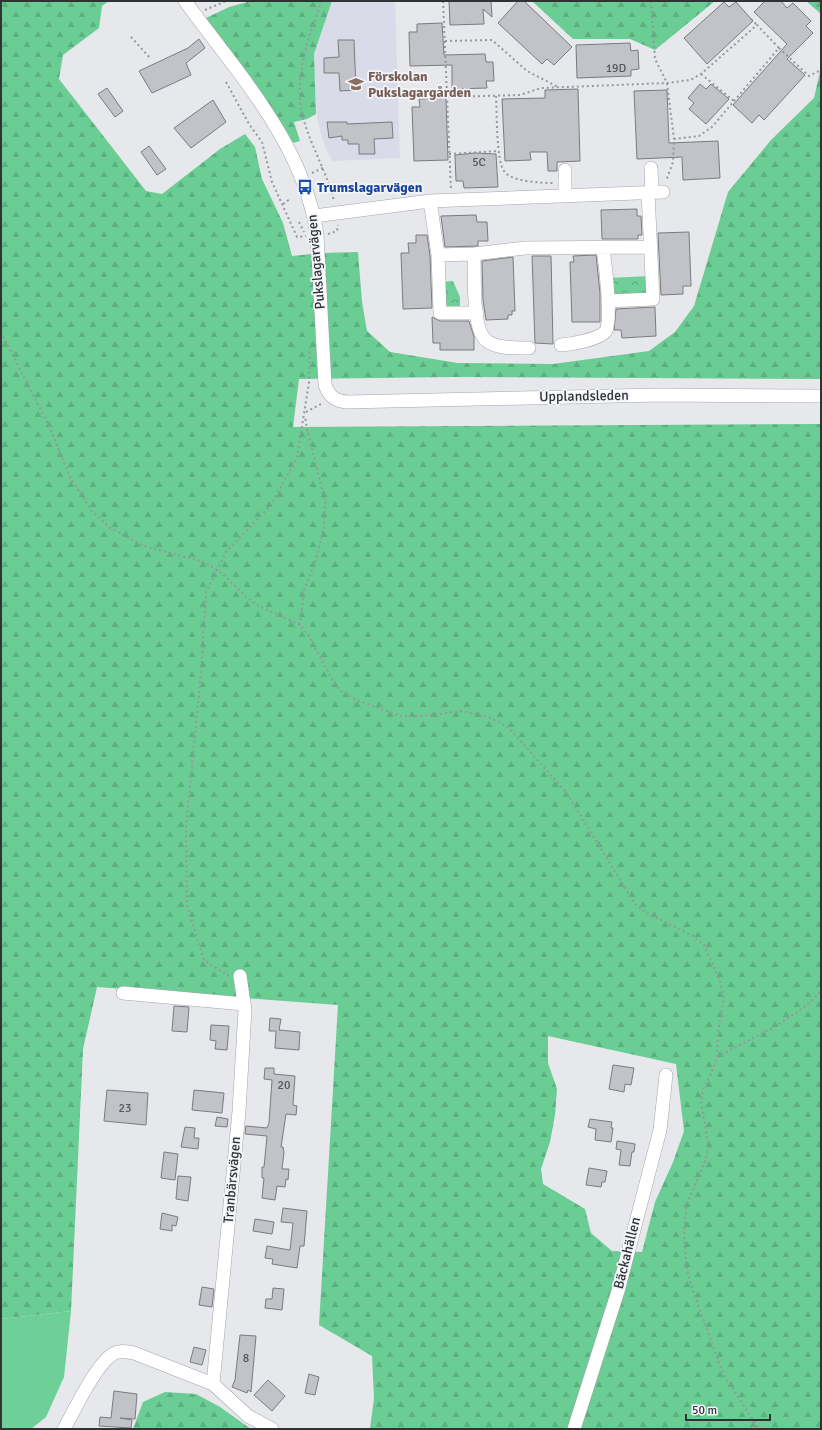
<svg xmlns="http://www.w3.org/2000/svg" width="822" height="1430" font-family="Signika,sans-serif">
	<defs>
		<pattern id="forest-firs" width="22" height="20" patternUnits="userSpaceOnUse"><rect width="22" height="20" fill="#6acd94"/><path d="M5 1l3.5 6h-7zM16 11l3.5 6h-7z" fill="#5cb080"/></pattern>
		<pattern id="park-crowns" width="20" height="18" patternUnits="userSpaceOnUse"><rect width="20" height="18" fill="#6ecf97"/><path d="M2 6a3 3 0 1 1 6 0M12 15a3 3 0 1 1 6 0" fill="none" stroke="#5ba97c"/></pattern>
	</defs>
	<rect width="100%" height="100%" fill="#e6e8ec"/>
	<!-- built -->
	<path fill="#d9dce8" d="M332,1H395L400,158L332,161L324,144L317,119L314,54Z"/>
	<!-- green -->
	<path fill="#6ecf97" d="M71,1311L64,1377L46,1417L31,1429H1V1319Z"/>
	<!-- forest -->
	<path fill="url(#forest-firs)" fill-rule="evenodd" d="M1,1H109L102,6L99,28L63,55L59,79L146,191L162,194L220,149L245,134L255,147L262,179L283,223L292,256L321,253L358,252L362,302L367,331L390,352L458,363L553,364L649,351L675,332L694,306L728,192L771,140L814,98L821,67V379L452,377L299,379L293,427L821,424V1429H370L374,1398L372,1356L319,1325L338,1005L97,987L83,1049L71,1311L1,1319ZM548,1036L676,1064L684,1131L673,1162L655,1202L642,1252L612,1251L591,1233L585,1209L543,1184L541,1169L550,1142L555,1115L557,1089L548,1063Z
		M251,1H332L314,54L316,114L307,119L294,122L300,141L293,143L274,113L204,19L229,7Z
		M532,1H715L655,50L630,39H573Z
		M806,1H821V14Z
		M165,1392L196,1394L220,1407L251,1429H133L143,1402Z"/>
	<!-- park -->
	<path fill="url(#park-crowns)" d="M650,276V289L645,294L615,296L608,278Z
		M453,281L460,297V309H446L440,282Z"/>
	<!-- building -->
	<path fill="#c2c3c8" stroke="#7a7b7f" d="M449,1H491L492,17L483,9L484,24L450,25Z
		M518,1H524L572,47L554,65L547,59L542,64L498,23Z
		M765,1H781L787,8L793,3L811,21L806,26L813,33L787,59L805,75L764,120L759,115L752,123L733,105L787,44L754,12Z
		M724,2L729,7L736,2L753,21L707,64L684,38Z
		M442,23L444,55L485,54L486,62H493L494,81H486L487,88L452,89V65L410,66L409,32H417V24Z
		M199,39L205,48L186,63L191,75L152,93L139,71L188,48Z
		M338,40H354L356,90L340,91L339,73H324V58L339,57Z
		M630,43L631,51L638,50L639,69L631,70V76L577,78L576,45Z
		M700,84L706,89L711,84L729,99L706,124L689,109L694,103L688,98Z
		M107,88L123,111L115,117L98,94Z
		M578,89L580,161L557,162V171H548L547,152H530L531,160L505,161L502,99L545,98V90Z
		M667,90L669,143L718,141L720,178L683,180L682,157L637,159L634,91Z
		M446,98L448,160L414,161L412,107H420L419,99Z
		M213,100L226,122L191,148L174,128Z
		M327,122H347V124L392,122L393,138L374,139L375,154H359V144H348V140H342V136L329,138Z
		M149,146L166,169L157,175L141,152Z
		M475,153L496,154L498,187L464,188L463,181H456L455,155Z
		M637,209V216H641L642,235H638V239H602L601,210Z
		M476,215L477,222H487L488,241H478V246L445,247L441,216Z
		M689,232L691,286H683V294L661,295L658,233Z
		M416,235H427L430,256L432,308L403,309L401,253H409L408,243H416Z
		M596,255L600,293V322H572L570,262H574L573,256Z
		M532,256H551L553,344L535,343Z
		M513,257L515,311H512V315H508V319L486,320L483,300L482,261Z
		M655,307L656,336L622,338L621,330H614L616,309Z
		M432,317L440,321H469L474,337V350H440V343H433Z
		M174,1006L189,1007L187,1032L172,1031Z
		M270,1018L281,1019L279,1030L300,1032L299,1050L275,1048L276,1031H269Z
		M211,1025L229,1026L227,1050L215,1049L216,1041L210,1040Z
		M613,1065L634,1068L631,1085L625,1084L624,1092L609,1089Z
		M265,1068H274V1074L295,1076L293,1105L297,1106L296,1115L286,1114L281,1147H283L284,1152L282,1169H289L288,1180L286,1179L285,1187L277,1186L275,1200L262,1198L264,1178H262V1167H264L267,1136L245,1134L246,1126L267,1128L269,1123L272,1080L264,1079Z
		M107,1090L148,1093L146,1125L104,1121Z
		M194,1090L224,1093L222,1113L192,1110Z
		M217,1117L228,1119L227,1127L215,1126Z
		M590,1119L612,1122L611,1128H613L611,1142L595,1140L596,1129L588,1127Z
		M185,1127L195,1128L194,1138H199L198,1149L181,1147Z
		M617,1141L635,1144L634,1152H632L630,1166L619,1165L621,1150L616,1149Z
		M164,1152L178,1154L175,1180L161,1178Z
		M589,1168L607,1171L605,1182H602L601,1187L586,1185Z
		M178,1176L191,1177L188,1201L176,1199Z
		M283,1208L307,1211L304,1246H300L297,1268L272,1264L273,1259L265,1258L267,1246L290,1250L293,1223L281,1222Z
		M162,1213L178,1217L176,1226L172,1225V1231L160,1229Z
		M255,1219L274,1222L272,1234L253,1231Z
		M202,1287L214,1289L212,1307L199,1305Z
		M273,1288L284,1289L282,1310L265,1308L266,1299H272Z
		M240,1335L256,1336L251,1392L248,1390L247,1393L232,1387L235,1380Z
		M194,1347L206,1350L202,1365L190,1362Z
		M309,1374L319,1377L315,1395L305,1393Z
		M268,1380L285,1396L272,1411L254,1395Z
		M114,1391L137,1394L135,1419L120,1418L132,1420L131,1428L99,1426L100,1417L111,1418Z"/>
	<g fill="none" stroke-linecap="round" stroke-linejoin="round">
		<defs>
			<path id="minor" d="M185,1C237,73 304,143 317,235L325,385C329,396 335,401 347,402L658,395L821,396
				M651,168L652,192
				M565,170V196
				M430,201L438,255L440,313H477
				M314,216L430,201L663,192
				M474,254C475,274 471,329 487,341C497,349 517,348 529,348
				M438,255L474,254L525,248L651,247
				M608,301L653,299L648,192
				M561,345C572,344 597,340 605,332C613,324 605,262 603,249
				M123,993L244,1004
				M213,1384L239,1111L245,1010L240,976
				M64,1429C74,1411 96,1364 113,1354C120,1350 127,1352 134,1353L213,1384L248,1416L272,1429
				M574,1429L618,1291L660,1130L666,1075"/>
		</defs>
		<!-- minor casing -->
		<use href="#minor" stroke="#a4a5aa" stroke-width="14"/>
		<!-- path -->
		<path stroke="#96979a" stroke-width="2" stroke-dasharray="2 3" stroke-linecap="butt" d="M322,1C308,36 292,83 304,121C312,148 327,173 334,201
			M443,1L451,190
			M651,1L655,59L667,83L674,139L673,162L666,181
			M205,10L226,1
			M751,19L757,25
			M131,37L151,59
			M445,41L492,40L527,71L558,87
			M779,48L809,76L821,70
			M701,74L734,101
			M226,82L249,124L262,142L272,182L297,237L306,236
			M496,96C497,112 496,160 504,171C511,182 542,183 554,183
			M448,97L520,95L541,88L667,83L690,80L701,74L757,25L779,48L712,127L699,136L674,139
			M449,154L499,151
			M312,173L323,168
			M283,204L290,199
			M299,222L304,232
			M328,234L337,231L338,225
			M1,332L50,428L70,477L91,510L110,528L144,546L204,562L223,574L246,597L259,606L300,625L308,635L334,683L341,691L354,699L400,716H424L462,711L488,717L508,727L566,792L635,904L645,912L693,936L704,945L719,978L724,998L718,1032L717,1057L711,1074L703,1090L701,1103L709,1147L705,1161L687,1204L684,1229L686,1264L691,1285L723,1374L759,1429
			M306,412L323,403
			M300,625L304,590L315,562L324,528L325,501L307,429L305,416
			M229,976L204,960L187,906L186,826L201,674L206,592L226,552L271,505L297,458L309,382L310,347
			M717,1057C748,1040 801,1017 821,990"/>
		<!-- minor -->
		<use href="#minor" stroke="#fff" stroke-width="13"/>
	</g>
	<!-- icons -->
	<defs>
		<symbol id="school-bare" viewBox="-9 -9 18 18"><path d="M0-5L7-2L0 1L-7-2ZM-4 1L0 2.5L4 1V4Q0 6-4 4Z" fill="#8d6e63" stroke="#f3f5fa" stroke-width="2.5" paint-order="stroke"/></symbol>
		<symbol id="bus-bare" viewBox="-9 -9 18 18"><path d="M-5-6H5V4H4V6H2V4H-2V6H-4V4H-5ZM-3.5-4V0h7V-4ZM-3.5 1.2v1.5H-2V1.2ZM2 1.2v1.5H3.5V1.2Z" fill="#1a4fb4" stroke="#f3f5fa" stroke-width="2.5" paint-order="stroke"/></symbol>
	</defs>
	<g fill-rule="evenodd">
		<use href="#school-bare" x="345" y="73" width="22" height="22"/>
		<use href="#bus-bare" x="294" y="176" width="22" height="22"/>
	</g>
	<g text-anchor="middle" dominant-baseline="central" stroke-width="3.5" stroke-linejoin="round" paint-order="stroke">
		<!-- number labels -->
		<g font-size="12" fill="#555659">
			<text x="616" y="68">19D</text>
			<text x="479" y="162">5C</text>
			<text x="284" y="1085">20</text>
			<text x="125" y="1108">23</text>
			<text x="246" y="1358">8</text>
		</g>
		<!-- education labels -->
		<g font-size="14" font-weight="bold" fill="#785e54" stroke="#f3f5fa" text-anchor="start">
			<text x="368" y="76">Förskolan<tspan x="368" dy="16">Pukslagargården</tspan></text>
		</g>
		<!-- transit labels -->
		<g font-size="14" font-weight="bold" fill="#164399" stroke="#f3f5fa" text-anchor="start">
			<text x="317" y="187">Trumslagarvägen</text>
		</g>
		<!-- street labels -->
		<g font-size="14" fill="#313234" stroke="#f3f5fa">
			<text transform="translate(316 262) rotate(-95)">Pukslagarvägen</text>
			<text transform="translate(584 396) rotate(-1)">Upplandsleden</text>
			<text transform="translate(232 1180) rotate(-85)">Tranbärsvägen</text>
			<text transform="translate(627 1253) rotate(-76)">Bäckahällen</text>
		</g>
	</g>
	<!-- border -->
	<rect width="822" height="1430" fill="none" stroke="#313234" stroke-width="4"/>
	<!-- scale -->
	<path d="M686 1414v6h84v-6" fill="none" stroke="#313234" stroke-width="2"/>
	<text x="692" y="1414" font-size="12" fill="#313234" stroke="#f3f5fa" stroke-width="3" paint-order="stroke">50 m</text>
</svg>
